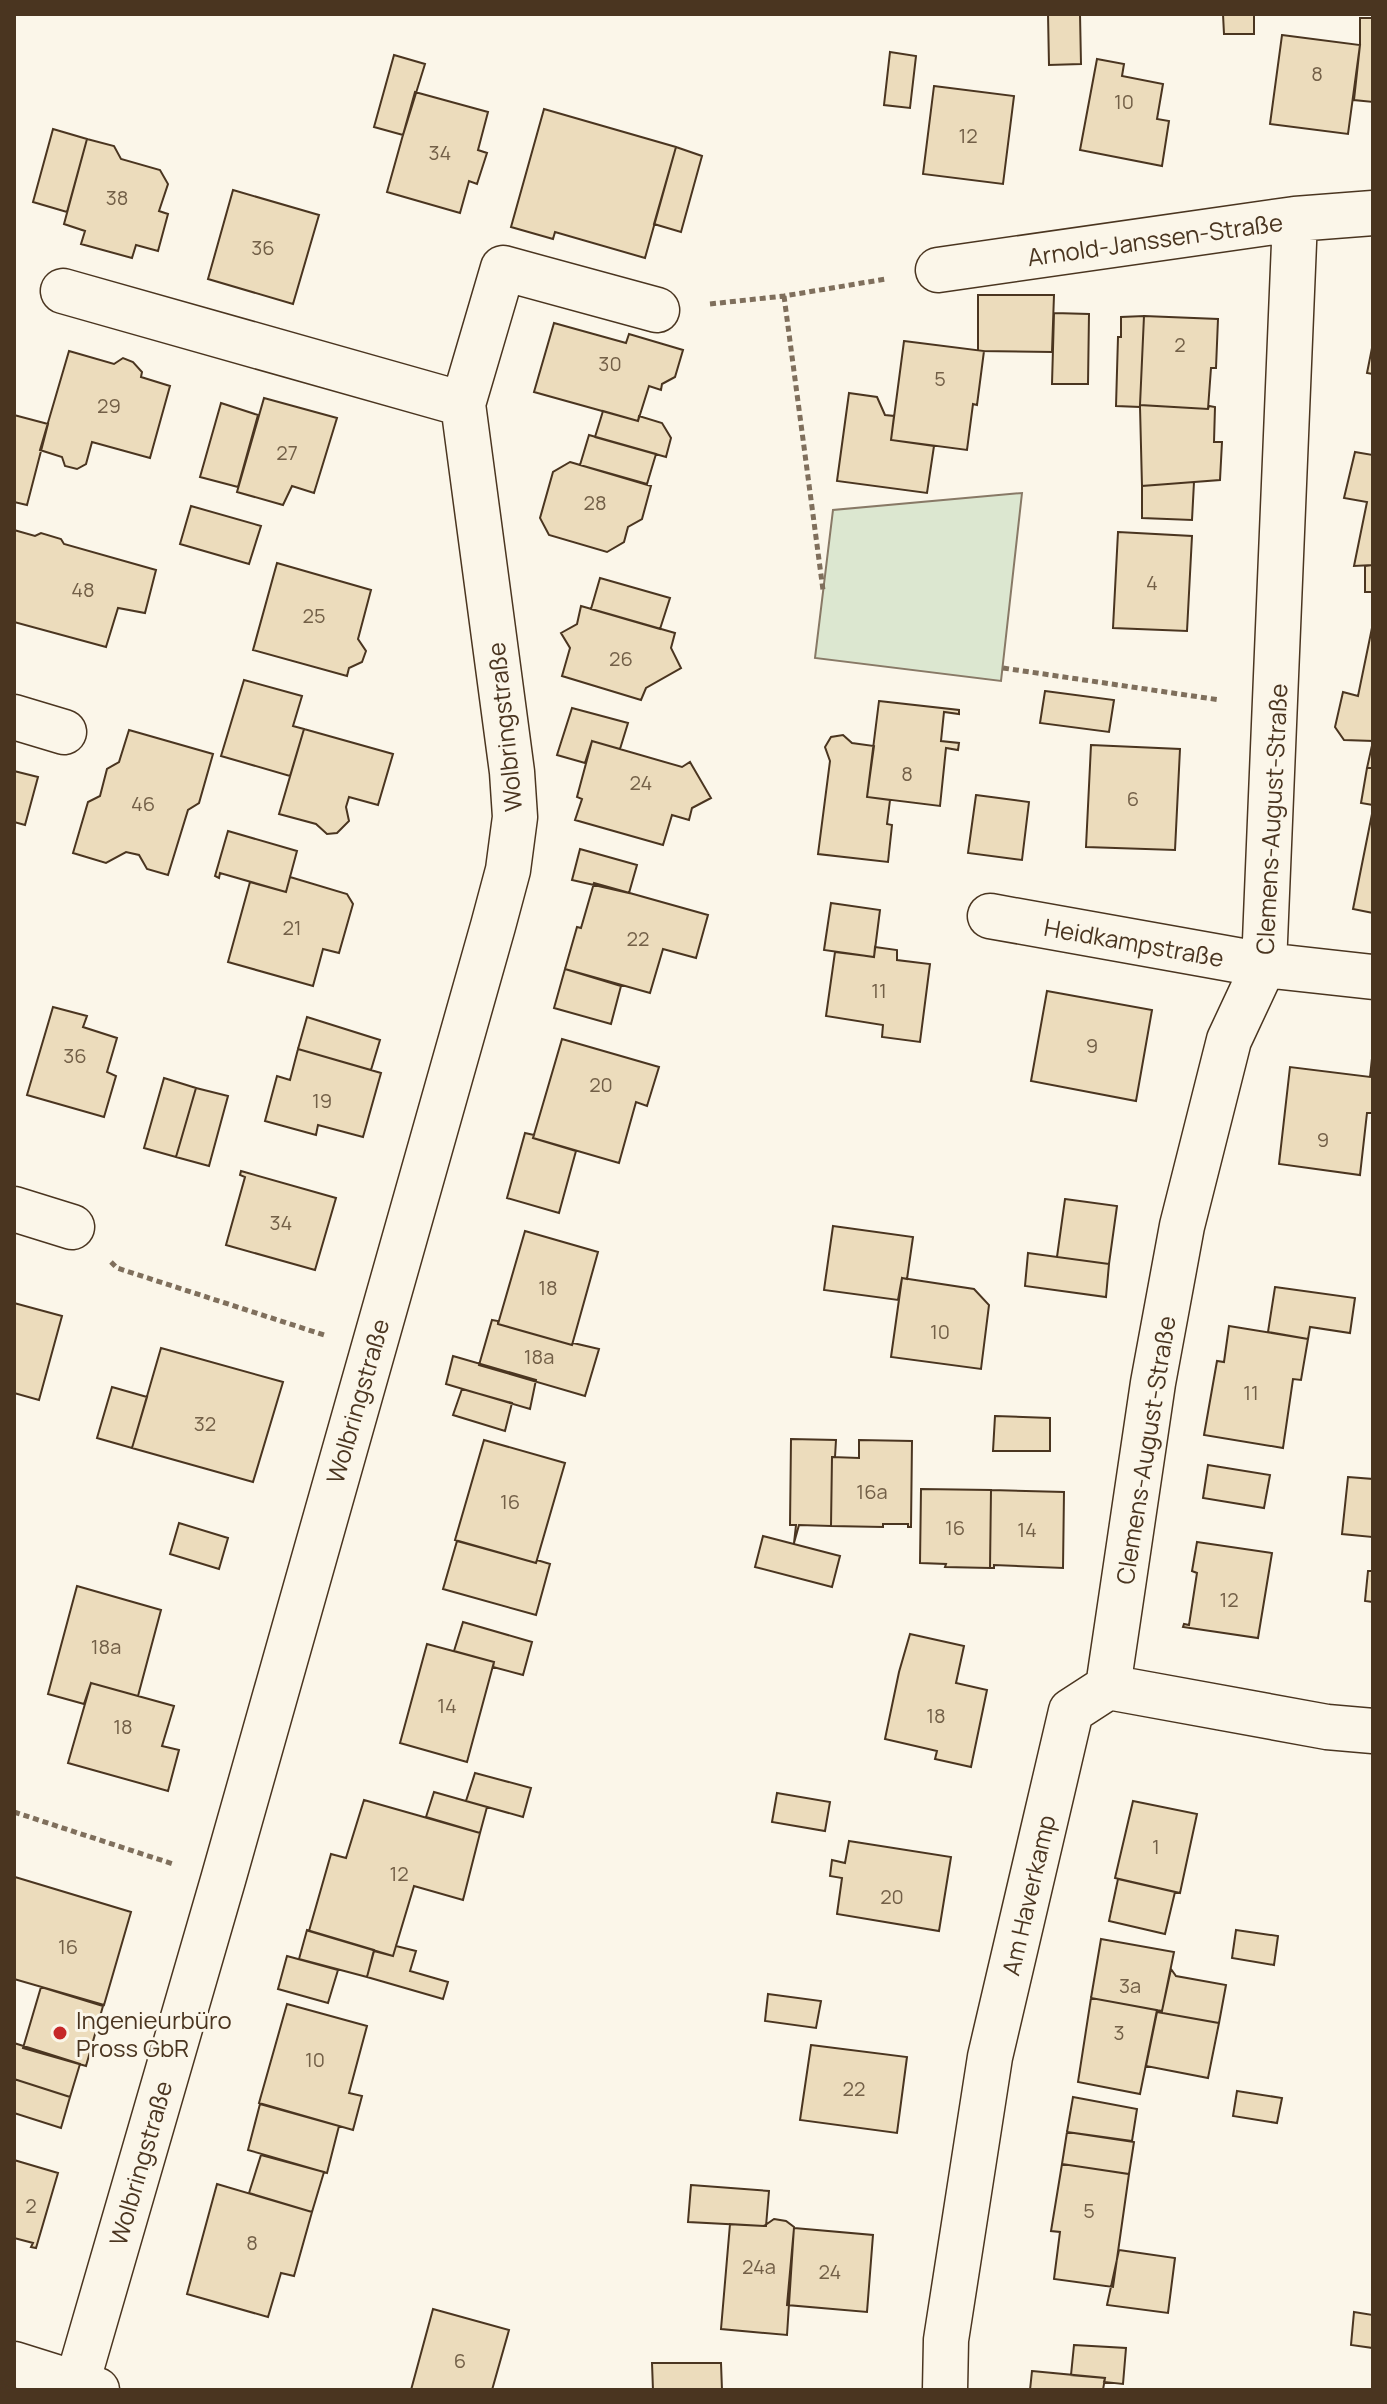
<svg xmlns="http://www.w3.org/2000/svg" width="1387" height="2404" font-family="Manrope,sans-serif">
	<rect width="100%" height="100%" fill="#fbf6e9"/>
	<!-- green -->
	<path fill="#dce7d0" stroke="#887966" stroke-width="2" d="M1022,493L1001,681L815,658L833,510Z"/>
	<!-- building -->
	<path fill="#ecdcbc" stroke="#4a3520" stroke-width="2" d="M1048,14H1080L1081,64L1049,65Z
		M1223,14H1254V34H1224Z
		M1360,18H1373V102L1354,100L1360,45Z
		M1282,35L1360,45L1348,134L1270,124Z
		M890,52L916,56L910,108L884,105Z
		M394,55L425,64L403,135L374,127Z
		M1097,59L1124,64L1122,76L1163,84L1157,119L1169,121L1162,166L1080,150Z
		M934,86L1014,96L1003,184L923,174Z
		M415,92L488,112L478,150L487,153L477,184L469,181L460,213L387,192Z
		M544,109L676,147L645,258L555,232L553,239L511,227Z
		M53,129L87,139L67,212L33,202Z
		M87,139L114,146L121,159L160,170L168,184L159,211L168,214L158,251L136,245L132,258L81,244L85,231L64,224Z
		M676,147L702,156L681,232L654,224Z
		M233,190L319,215L293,304L208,279Z
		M978,295H1054L1052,352L978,351Z
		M1054,313L1089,314L1088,384H1052Z
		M1144,316L1140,405L1208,409L1209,406L1215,407L1214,442H1222L1220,480L1142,486L1140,407L1116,406L1118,337H1121V317Z
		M1144,316L1218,319L1216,368H1211L1208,409L1140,405Z
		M554,323L626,343L629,334L683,350L675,377L662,384L661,390L649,386L638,421L534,392Z
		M904,341L984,351L977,405L973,404L967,450L891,440Z
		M1373,343V374L1367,373Z
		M69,351L114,364L123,358L133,362L142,372L141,377L170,386L150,458L92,442L86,464L77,469L65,466L62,457L40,450Z
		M849,393L877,397L885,415L894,416L891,440L934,446L927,493L837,481Z
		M264,398L337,418L314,493L292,486L283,505L237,492Z
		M221,403L258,415L238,487L200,477Z
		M603,411L638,421L639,416L662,423L671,438L666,457L595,437Z
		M14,415L48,424L27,505L14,502Z
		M589,435L656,454L647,484L580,465Z
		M1355,452L1373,455V565L1354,566L1367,502L1344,498Z
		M570,462L651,486L642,519L628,527L624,542L607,552L549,535L540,518L553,472Z
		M1194,482L1192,520L1142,518V486Z
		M191,506L261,526L249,564L180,544Z
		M14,530L35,536L41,533L61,539L64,544L156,570L145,613L118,608L106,647L14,622Z
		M1118,532L1192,536L1187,631L1113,628Z
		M277,563L371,590L358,639L366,651L362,662L349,668L347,676L253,650Z
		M1373,565V592H1365V566Z
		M600,578L670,598L660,629L591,609Z
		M581,606L675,633L671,648L681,668L646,688L641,700L562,676L570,648L561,633L577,624Z
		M1373,623V768H1367L1373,741L1344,740L1335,727L1343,692L1358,696Z
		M244,680L302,696L293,726L304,729L290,776L221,756Z
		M1045,691L1114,700L1109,732L1040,723Z
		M879,701L959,710V714L944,712L941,741L959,743L958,750L946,748L940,806L867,797Z
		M572,708L628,723L620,749L592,741L585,763L557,755Z
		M304,729L393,754L378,805L349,797L346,807L349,821L337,833L327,834L316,824L279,814Z
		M129,730L213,754L199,803L188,810L168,875L147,869L139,855L126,852L106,863L73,853L88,802L100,796L107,769L119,762Z
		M843,735L852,743L874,746L867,797L890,800L887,824L892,825L888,862L818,854L830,761L825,747L831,737Z
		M592,741L682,767L690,762L711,798L692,808L689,820L672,815L663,845L575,820L582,799L577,797Z
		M1091,745L1180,749L1175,850L1086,847Z
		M1367,768H1373V805L1361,803Z
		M14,771L38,777L25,825L14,822Z
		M976,795L1029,802L1022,860L968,853Z
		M1373,809V913L1353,909Z
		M228,831L297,851L286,892L220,873L219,878L215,876Z
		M580,849L637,865L629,893L572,880Z
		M290,877L347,894L353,904L339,953L323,949L313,986L228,962L250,882L286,892Z
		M594,883L708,915L696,958L663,949L650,993L565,969L577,927L581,928Z
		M831,903L880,910L874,957L824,950Z
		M875,947L897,950V960L930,964L920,1042L882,1037L883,1025L826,1016L835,952L874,957Z
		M565,969L621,986L611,1024L554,1008Z
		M1047,991L1152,1010L1136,1101L1031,1081Z
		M53,1007L87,1016L83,1027L117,1038L107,1072L116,1076L104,1117L27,1095Z
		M307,1017L380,1040L371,1070L298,1049Z
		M562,1039L659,1067L647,1106L636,1102L619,1163L533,1138Z
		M298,1049L381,1073L363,1137L318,1125L316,1135L265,1121L277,1076L290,1080Z
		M1372,1058L1373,1113H1367L1360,1175L1279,1164L1290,1067L1370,1077Z
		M164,1078L196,1088L176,1157L144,1148Z
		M196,1088L228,1096L209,1166L176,1157Z
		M525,1133L534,1135L533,1138L576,1151L559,1213L507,1198Z
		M241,1171L336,1198L315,1270L226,1245L245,1177L240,1175Z
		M1065,1199L1117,1206L1109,1264L1057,1257Z
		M833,1226L913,1237L907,1279L902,1278L898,1300L824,1290Z
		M525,1231L598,1252L572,1345L498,1324Z
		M1028,1253L1109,1264L1106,1297L1025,1286Z
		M902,1278L974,1289L989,1305L981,1369L891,1357Z
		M1275,1287L1355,1298L1350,1333L1310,1327L1308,1339L1268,1332Z
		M14,1303L62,1316L39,1400L14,1393Z
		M492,1320L498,1321V1324L572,1345L573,1343L599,1349L585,1396L479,1365Z
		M1229,1326L1308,1339L1301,1380L1293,1379L1283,1448L1204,1435L1217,1361L1224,1362Z
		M161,1348L283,1382L253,1482L132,1448Z
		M453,1356L536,1380L530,1409L446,1384Z
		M112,1387L147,1397L132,1448L97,1438Z
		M462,1389L512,1403L505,1431L453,1415Z
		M995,1416L1050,1418V1451H993Z
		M791,1439L836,1440L835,1457H832L831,1526L799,1525L794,1543L796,1525H790Z
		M484,1440L565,1463L536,1563L455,1540Z
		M859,1440L912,1441L911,1527H908V1524H883V1527L831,1526L832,1457L859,1458Z
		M1208,1465L1270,1475L1264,1508L1203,1498Z
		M1348,1477L1373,1479L1372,1537L1342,1534Z
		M921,1489L991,1490L990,1568L945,1567L946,1564L920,1563Z
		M991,1490L1064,1492L1063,1568L994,1565V1568H990Z
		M179,1523L228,1538L219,1569L170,1554Z
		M763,1536L840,1556L832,1587L755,1567Z
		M457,1541L536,1563L537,1560L550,1564L536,1615L443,1589Z
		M1197,1542L1272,1553L1258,1638L1183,1627L1184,1624L1189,1625L1197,1573L1192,1571Z
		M1368,1571H1373V1602L1365,1601Z
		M77,1586L161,1610L138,1696L91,1683L84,1704L48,1694Z
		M463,1622L532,1642L523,1675L493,1667L494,1662L454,1651Z
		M910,1634L964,1646L956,1683L987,1690L971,1767L935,1759L937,1751L885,1739L899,1672Z
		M427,1644L494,1662L467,1762L400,1743Z
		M91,1683L174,1706L162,1746L179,1750L168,1791L68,1763Z
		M475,1773L531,1788L523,1817L466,1801Z
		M434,1792L487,1807L480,1833L426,1817Z
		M777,1793L830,1802L825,1831L772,1822Z
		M364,1800L480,1833L463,1900L414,1886L393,1956L309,1931L331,1854L346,1858Z
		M1133,1801L1197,1814L1180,1893L1115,1878Z
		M849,1841L951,1857L939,1931L837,1914L842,1878L830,1876L832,1860L845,1863Z
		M15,1877L131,1912L104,2005L14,1979Z
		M1118,1879L1175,1892L1165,1934L1109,1921Z
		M307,1930L374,1950L367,1977L299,1959Z
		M1236,1930L1278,1936L1274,1965L1232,1958Z
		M1101,1939L1174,1952L1162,2011L1091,1998Z
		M396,1946L416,1951L410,1971L448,1982L443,1999L367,1977L374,1951L393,1956Z
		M287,1956L338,1970L328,2003L278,1989Z
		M1171,1969L1176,1976L1226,1985L1219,2023L1157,2012L1162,2011Z
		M41,1987L103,2006L86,2066L23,2048Z
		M768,1994L821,2001L816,2028L765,2021Z
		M1091,1998L1157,2010L1140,2094L1078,2082Z
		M287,2004L367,2026L349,2093L362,2096L353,2130L259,2103Z
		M1157,2012L1219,2023L1208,2078L1146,2066Z
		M14,2043L80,2064L70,2097L14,2079Z
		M811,2045L907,2057L897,2133L800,2120Z
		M14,2079L70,2097L61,2128L14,2113Z
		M1237,2091L1282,2098L1277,2123L1233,2116Z
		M1073,2097L1137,2109L1132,2141L1067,2132Z
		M260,2104L339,2126L327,2173L248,2150Z
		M1067,2132L1134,2142L1129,2174L1062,2164Z
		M261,2155L324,2172L312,2212L249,2193Z
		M14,2160L58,2173L36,2248L31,2247L33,2243L14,2238Z
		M1062,2164L1129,2174L1113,2287L1054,2279L1060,2232L1051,2231Z
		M217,2184L312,2212L294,2276L281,2273L268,2317L187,2294Z
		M691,2185L769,2191L766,2226L688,2222Z
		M774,2219L786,2221L794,2227L787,2335L721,2329L730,2224L764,2226Z
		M794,2228L873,2235L867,2312L787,2305Z
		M1119,2250L1175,2258L1168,2313L1107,2305Z
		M433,2309L509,2330L492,2390H411Z
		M1354,2312L1373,2315V2348L1351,2345Z
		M1074,2345L1126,2348L1123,2384L1104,2382L1105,2378L1071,2375Z
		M652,2363H721L722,2390H653Z
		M1032,2371L1105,2378L1103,2390H1030Z"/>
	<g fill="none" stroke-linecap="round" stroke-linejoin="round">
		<defs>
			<path id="minor" d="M938,270L1295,219L1373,213
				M63,291L463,404L512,772L515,817L508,870L493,926L223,1880L75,2390
				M463,404L503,268L657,310
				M14,717L64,732
				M990,916L1264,965L1373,977
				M14,1209L72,1227
				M1108,1687L1153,1383L1182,1226L1229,1040L1264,965L1295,219
				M14,2364L97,2390
				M945,2390L946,2340L990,2057L1071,1711L1108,1687L1327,1727L1373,1731"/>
		</defs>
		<!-- minor casing -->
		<use href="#minor" stroke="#4a3520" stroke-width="47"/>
		<!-- path -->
		<path stroke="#7f6f5c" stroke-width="5" stroke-dasharray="6 4" stroke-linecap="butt" d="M784,296L823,590
			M710,304L784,296L886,279
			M1003,668L1220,700
			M111,1262L117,1268L324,1335
			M14,1812L173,1864"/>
		<!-- minor -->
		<use href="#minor" stroke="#fbf6e9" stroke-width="44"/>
	</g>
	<!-- markers -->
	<circle fill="#c62828" stroke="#fbf6e9" stroke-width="3" cx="60" cy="2033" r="8"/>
	<g text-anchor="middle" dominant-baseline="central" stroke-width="6" stroke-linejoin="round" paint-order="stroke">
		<!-- number labels -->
		<g font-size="20" fill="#725f47">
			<text x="1317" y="73">8</text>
			<text x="1124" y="101">10</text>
			<text x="968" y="135">12</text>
			<text x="440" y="152">34</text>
			<text x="117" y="197">38</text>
			<text x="263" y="247">36</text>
			<text x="1180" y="344">2</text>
			<text x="610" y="363">30</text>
			<text x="940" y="378">5</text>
			<text x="109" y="405">29</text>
			<text x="287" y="452">27</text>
			<text x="595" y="502">28</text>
			<text x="1152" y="582">4</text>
			<text x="83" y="589">48</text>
			<text x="314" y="615">25</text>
			<text x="621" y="658">26</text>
			<text x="907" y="773">8</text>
			<text x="641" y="782">24</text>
			<text x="1133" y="798">6</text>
			<text x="143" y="803">46</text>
			<text x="292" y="927">21</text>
			<text x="638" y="938">22</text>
			<text x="879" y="990">11</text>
			<text x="1092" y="1045">9</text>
			<text x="75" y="1055">36</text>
			<text x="601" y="1084">20</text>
			<text x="322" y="1100">19</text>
			<text x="1323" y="1139">9</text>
			<text x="281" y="1222">34</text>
			<text x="548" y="1287">18</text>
			<text x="940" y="1331">10</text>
			<text x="539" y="1356">18a</text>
			<text x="1251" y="1392">11</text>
			<text x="205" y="1423">32</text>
			<text x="872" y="1491">16a</text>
			<text x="510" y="1501">16</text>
			<text x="955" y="1527">16</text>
			<text x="1027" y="1529">14</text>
			<text x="1229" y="1599">12</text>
			<text x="106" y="1646">18a</text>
			<text x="447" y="1705">14</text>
			<text x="936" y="1715">18</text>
			<text x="123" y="1726">18</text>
			<text x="1156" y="1846">1</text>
			<text x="399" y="1873">12</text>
			<text x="892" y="1896">20</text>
			<text x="68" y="1946">16</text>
			<text x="1130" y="1985">3a</text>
			<text x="1119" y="2032">3</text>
			<text x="315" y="2059">10</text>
			<text x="854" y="2088">22</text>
			<text x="31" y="2205">2</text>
			<text x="1089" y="2210">5</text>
			<text x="252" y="2242">8</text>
			<text x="759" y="2266">24a</text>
			<text x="830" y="2271">24</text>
			<text x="460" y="2360">6</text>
		</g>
		<!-- street labels -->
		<g font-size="24" fill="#4a3520" stroke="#fbf6e9">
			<text transform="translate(1155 239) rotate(-8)">Arnold-Janssen-Straße</text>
			<text transform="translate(504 727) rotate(-96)">Wolbringstraße</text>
			<text transform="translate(1271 819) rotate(-87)">Clemens-August-Straße</text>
			<text transform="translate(1134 942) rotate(10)">Heidkampstraße</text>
			<text transform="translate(357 1401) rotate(-74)">Wolbringstraße</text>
			<text transform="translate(1145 1450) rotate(-81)">Clemens-August-Straße</text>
			<text transform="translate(1028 1895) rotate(-77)">Am Haverkamp</text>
			<text transform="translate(140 2163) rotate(-74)">Wolbringstraße</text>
		</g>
		<!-- poi labels -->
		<g font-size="24" fill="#4a3520" stroke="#fbf6e9" text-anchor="start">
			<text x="76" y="2019">Ingenieurbüro<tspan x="76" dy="28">Pross GbR</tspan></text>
		</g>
	</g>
	<!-- border -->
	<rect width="1387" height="2404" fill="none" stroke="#4a3520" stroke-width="32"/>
</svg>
